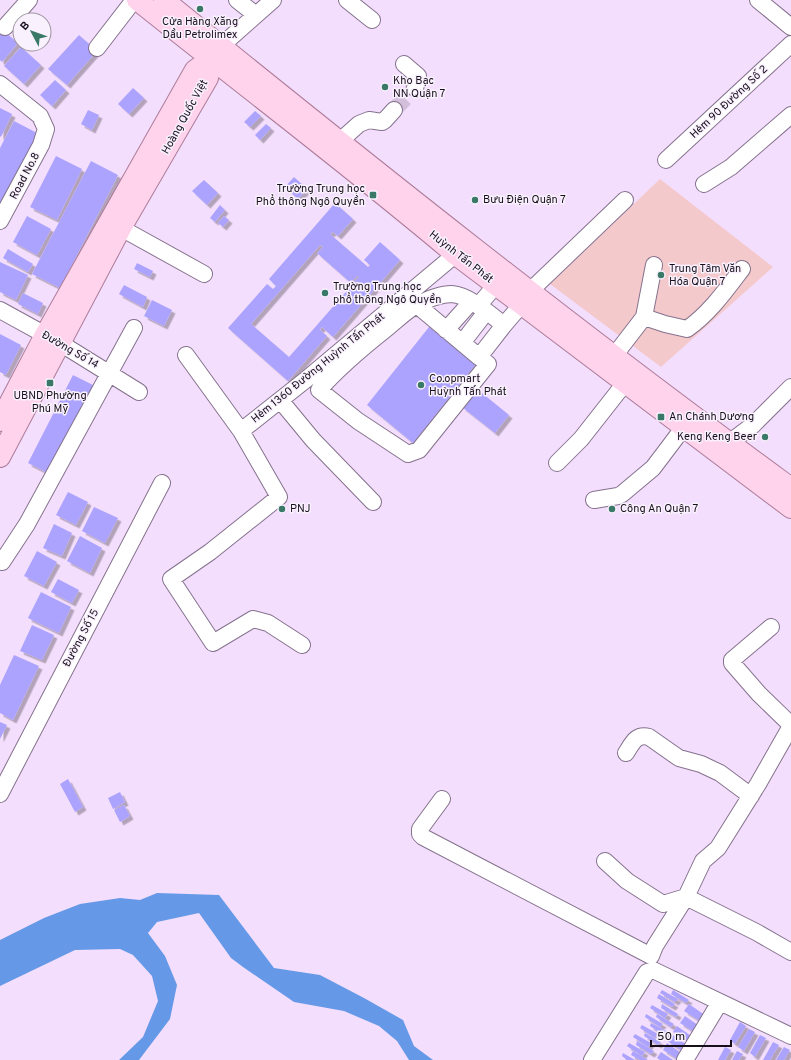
<svg xmlns="http://www.w3.org/2000/svg" width="791" height="1060" font-family="Overpass,sans-serif">
	<defs>
		<filter id="shadow"><feDropShadow dx="3.5" dy="3.5" stdDeviation="0" flood-color="#0004"/></filter>
	</defs>
	<rect width="100%" height="100%" fill="#f4defd"/>
	<!-- green -->
	<path fill="#f4c9cc" d="M660,179L773,267L661,367L550,284Z"/>
	<!-- water -->
	<path fill="#6599e7" d="M157,893L219,895L274,968L320,975L364,998L403,1020L414,1046L433,1060H409L397,1041L379,1026L344,1011L294,1002L243,967L231,958L199,913L157,922L148,933L165,956L177,985L170,1019L139,1060H119L143,1037L158,1001L152,976L133,955L120,949L75,950L0,986V940L44,918L80,904L120,898L140,900Z"/>
	<!-- building -->
	<path fill="#aba3fd" fill-rule="evenodd" filter="url(#shadow)" d="M0,28L18,43L2,62L0,60Z
		M79,35L97,51L67,85L48,69Z
		M21,47L41,65L24,84L4,66Z
		M55,80L66,90L52,106L40,95Z
		M133,88L144,98L129,114L118,104Z
		M0,108L12,114L1,137L0,136Z
		M88,110L99,115L92,130L81,124Z
		M255,111L261,116L250,127L244,122Z
		M14,121L39,134L0,207V148Z
		M266,124L271,128L260,140L255,135Z
		M56,156L82,169L57,220L30,207Z
		M91,161L118,175L60,288L32,274Z
		M294,177L307,189L298,199L285,187Z
		M204,180L218,193L207,205L192,191Z
		M335,203L353,219L338,236L333,232L330,234L368,267L370,265L364,260L380,242L400,260L333,337L322,327L320,330L327,336L288,381L228,328L267,284L273,289L276,286L269,279ZM320,245L323,247L317,253L351,283L357,276L359,277L289,357L251,324Z
		M220,205L225,210L215,222L210,218Z
		M27,216L51,229L37,255L13,242Z
		M224,216L229,220L223,227L218,223Z
		M8,249L33,264L28,272L3,258Z
		M0,262L28,275L16,300L0,292Z
		M137,263L153,271L150,277L134,269Z
		M124,285L147,297L143,307L119,294Z
		M23,293L43,303L38,314L18,304Z
		M152,300L172,310L164,326L144,316Z
		M429,327L476,364L413,443L367,405Z
		M0,334L21,345L6,375L0,372Z
		M73,375L95,386L50,474L28,463Z
		M477,389L509,415L495,433L462,407Z
		M68,492L88,502L76,525L56,515Z
		M94,507L118,518L105,543L82,531Z
		M54,524L72,533L62,556L43,548Z
		M80,536L102,548L90,573L67,561Z
		M37,551L57,562L44,586L24,576Z
		M58,579L79,590L72,603L51,592Z
		M41,592L71,607L59,633L28,618Z
		M32,625L54,635L42,660L20,651Z
		M14,655L39,666L13,720L0,713V685Z
		M0,722L7,725L0,739Z
		M68,779L83,807L75,812L60,784Z
		M120,792L125,802L113,809L108,798Z
		M124,805L130,816L120,822L114,810Z
		M662,990L678,999L675,1002L660,993Z
		M673,990L689,1000L686,1003L671,994Z
		M659,994L675,1004L672,1007L657,998Z
		M662,1004L678,1014L676,1017L661,1008Z
		M689,1004L706,1016L703,1023L684,1011Z
		M652,1005L668,1014L665,1018L650,1008Z
		M646,1014L663,1024L660,1027L645,1017Z
		M657,1014L674,1024L671,1027L656,1017Z
		M685,1016L702,1028L699,1035L680,1023Z
		M740,1022L746,1026L735,1044L730,1040Z
		M651,1023L659,1027L668,1032L665,1036L650,1026Z
		M642,1025L658,1034L655,1038L640,1028Z
		M677,1026L694,1038L691,1044L673,1032Z
		M749,1029L755,1032L744,1051L738,1047Z
		M645,1033L661,1042L658,1045L644,1036Z
		M635,1034L651,1043L648,1047L633,1037Z
		M671,1034L689,1046L686,1053L667,1041Z
		M760,1035L766,1038L755,1057L750,1053Z
		M637,1041L654,1051L651,1054L636,1045Z
		M773,1042L779,1045L770,1060H763Z
		M629,1043L645,1052L642,1056L627,1046Z
		M667,1043L684,1055L679,1060L663,1050Z
		M725,1047L731,1050L725,1060H718Z
		M784,1047L790,1050L784,1060H776Z
		M633,1051L648,1060H640L631,1055Z
		M737,1051L743,1054L739,1060H732Z
		M661,1052L673,1060H660L657,1058Z
		M623,1053L635,1060H627L622,1056Z"/>
	<g fill="none" stroke-linecap="round" stroke-linejoin="round">
		<!-- minor-tunnel -->
		<path stroke="#d3bfdb" stroke-width="16" stroke-dasharray="16 8" stroke-linecap="butt" d="M394,110L415,88"/>
		<defs>
			<path id="minor" d="M237,0L256,15
				M347,0L372,20
				M758,0L791,27
				M5,27L29,0
				M221,46L273,0
				M97,48L134,0
				M404,64L418,76V79L415,88
				M0,84L40,116L46,129L41,145L0,221
				M340,141L359,124L369,120L382,122L385,120L394,110
				M666,160L791,44
				M704,184L731,167L791,115
				M121,228L204,274
				M530,291L625,200
				M417,305L479,357
				M478,306L496,285
				M0,310L60,343L139,392
				M644,317L665,324L687,329C709,314 726,290 742,269
				M504,325C491,315 469,295 452,294C440,294 426,300 415,306C405,312 396,321 386,329C362,348 339,367 319,390L358,421L408,454L419,450L488,364L479,357L504,325L522,304
				M446,330L471,302
				M462,343L486,312
				M186,355L241,431L279,497L210,552L171,579L213,643L253,619L268,623L302,645
				M614,356L644,317L654,265
				M280,400L313,440L373,502
				M241,431L308,378L463,248
				M729,443L753,425L791,387
				M557,463L581,439L625,383
				M594,500L618,496L622,494L653,468L684,427
				M2,562L27,524L134,328
				M771,627L732,660V663L759,694L791,725
				M626,753C632,744 636,733 649,737L679,758L701,764L720,773L751,796
				M0,794L162,483
				M442,799L420,829V834L423,837L651,956L655,946L686,897L703,861L718,848L758,784L791,726
				M605,861L627,881L663,904L686,897L756,932L791,952
				M592,1060L647,972L653,970L791,1036
				M685,1060L720,1002"/>
			<path id="major" d="M137,0C243,85 352,167 456,255L791,508
				M164,0C370,167 577,332 791,488
				M0,421L45,335L195,70L211,59L215,54
				M0,457L121,228L208,78L211,59"/>
		</defs>
		<!-- minor casing -->
		<use href="#minor" stroke="#85728d" stroke-width="18"/>
		<!-- major casing -->
		<use href="#major" stroke="#ac7c99" stroke-width="22"/>
		<!-- minor -->
		<use href="#minor" stroke="#fff" stroke-width="16"/>
		<!-- major -->
		<use href="#major" stroke="#fed3eb" stroke-width="20"/>
	</g>
	<!-- markers -->
	<g fill="#3a7967" stroke="#f9f1fd" stroke-width="1.5">
		<circle cx="200" cy="9" r="4"/>
		<circle cx="385" cy="87" r="4"/>
		<rect x="369" y="191" width="8" height="8" rx="2"/>
		<circle cx="475" cy="200" r="4"/>
		<circle cx="661" cy="275" r="4"/>
		<circle cx="325" cy="293" r="4"/>
		<rect x="46" y="379" width="8" height="8" rx="2"/>
		<circle cx="421" cy="385" r="4"/>
		<rect x="657" y="413" width="8" height="8" rx="2"/>
		<circle cx="765" cy="437" r="4"/>
		<circle cx="282" cy="509" r="4"/>
		<circle cx="612" cy="509" r="4"/>
	</g>
	<g text-anchor="middle" dominant-baseline="central" stroke-width="3" stroke-linejoin="round" paint-order="stroke">
		<!-- poi labels -->
		<g font-size="11" fill="#17101a" stroke="#f9f1fd" text-anchor="start">
			<text x="200" y="22" text-anchor="middle">Cửa Hàng Xăng<tspan x="200" dy="13">Dầu Petrolimex</tspan></text>
			<text x="393" y="81">Kho Bạc<tspan x="393" dy="13">NN Quận 7</tspan></text>
			<text x="365" y="189" text-anchor="end">Trường Trung học<tspan x="365" dy="13">Phổ thông Ngô Quyền</tspan></text>
			<text x="483" y="200">Bưu Điện Quận 7</text>
			<text x="669" y="269">Trung Tâm Văn<tspan x="669" dy="13">Hóa Quận 7</tspan></text>
			<text x="333" y="287">Trường Trung học<tspan x="333" dy="13">phổ thông Ngô Quyền</tspan></text>
			<text x="429" y="379">Co.opmart<tspan x="429" dy="13">Huỳnh Tấn Phát</tspan></text>
			<text x="50" y="396" text-anchor="middle">UBND Phường<tspan x="50" dy="13">Phú Mỹ</tspan></text>
			<text x="669" y="417">An Chánh Dương</text>
			<text x="757" y="437" text-anchor="end">Keng Keng Beer</text>
			<text x="290" y="509">PNJ</text>
			<text x="620" y="509">Công An Quận 7</text>
		</g>
		<!-- street labels -->
		<g font-size="11" fill="#17101a" stroke="#f9f1fd">
			<text transform="translate(729 102) rotate(-43)">Hẻm 90 Đường Số 2</text>
			<text transform="translate(185 117) rotate(-61)">Hoàng Quốc Việt</text>
			<text transform="translate(25 176) rotate(-62)">Road No.8</text>
			<text transform="translate(461 257) rotate(38)">Huỳnh Tấn Phát</text>
			<text transform="translate(70 350) rotate(30)">Đường Số 14</text>
			<text transform="translate(318 368) rotate(-39)">Hẻm 1360 Đường Huỳnh Tấn Phát</text>
			<text transform="translate(81 638) rotate(-62)">Đường Số 15</text>
		</g>
	</g>
	<!-- north arrow -->
	<g transform="translate(32 32) rotate(311)"><circle r="19" fill="#f9f1fd" stroke="#9f97a2"/>
	<path d="M0-3L7 15L0 10L-7 15Z" fill="#3a7967"/>
	<text y="-6" font-size="11" font-weight="bold" text-anchor="middle" fill="#17101a">B</text>
	</g>
	<!-- scale -->
	<path d="M651 1040v6h80v-6" fill="none" stroke="#17101a" stroke-width="2"/>
	<text x="657" y="1040" font-size="12" fill="#17101a" stroke="#f9f1fd" stroke-width="3" paint-order="stroke">50 m</text>
</svg>
